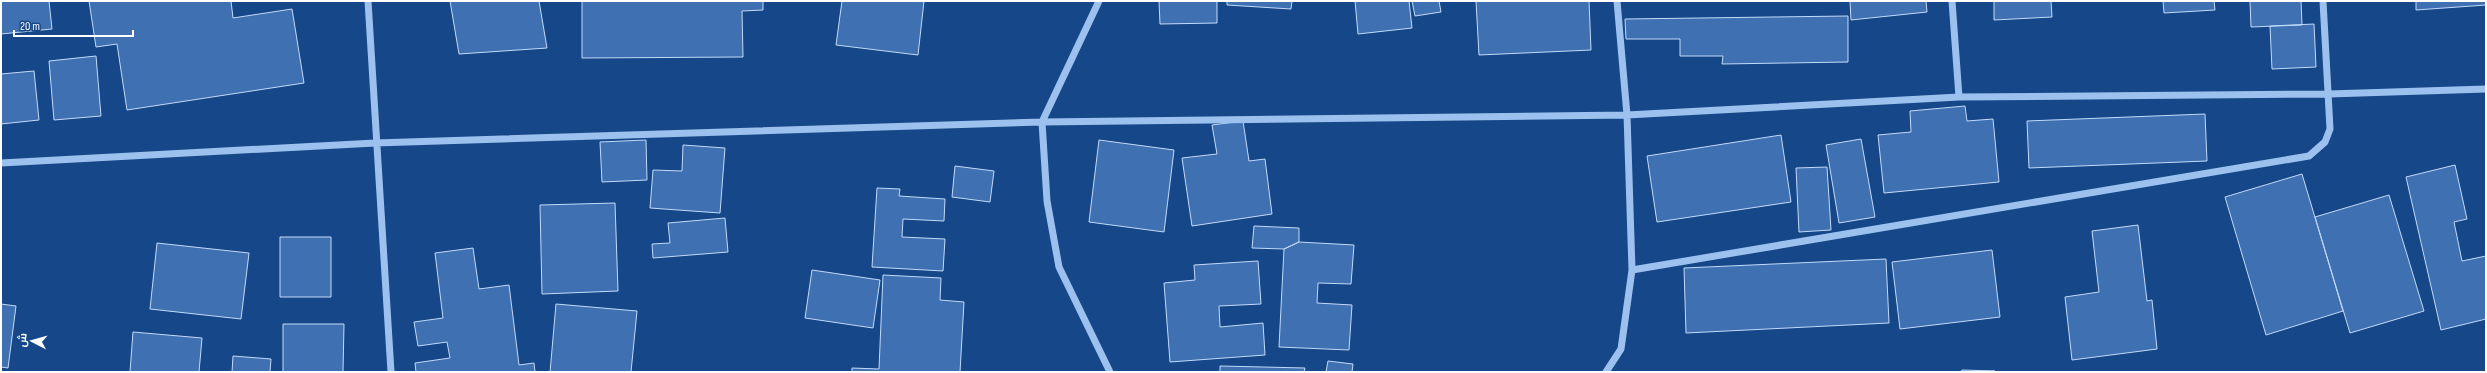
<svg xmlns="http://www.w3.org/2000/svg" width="2487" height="373" font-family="'Sofia Sans Condensed',Cairo,sans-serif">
	<rect width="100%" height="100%" fill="#164788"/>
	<!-- building -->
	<path fill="#3e70b2" stroke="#c2dbfa" d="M1,1H49L52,29L1,34Z
		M89,1H231L233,18L292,9L304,83L127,110L117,44L96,47Z
		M450,1H539L547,48L459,54Z
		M582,1H763V10L742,11L743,57L582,58Z
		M842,1H924L918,55L836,45Z
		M1159,1H1217V23L1160,24Z
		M1227,1H1292L1291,9L1227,5Z
		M1355,1H1409L1412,28L1358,34Z
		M1412,1H1439L1441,12L1415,16Z
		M1476,1H1589L1591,50L1479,55Z
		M1850,1H1926L1927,12L1851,20Z
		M1994,1H2051L2052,17L1994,20Z
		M2163,1H2214L2215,10L2164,13Z
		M2250,1H2301L2302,25L2251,27Z
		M2416,1H2486V5L2416,10Z
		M1848,16V62L1722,64L1723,56H1680V39H1626L1625,19Z
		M2314,24L2316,67L2272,69L2270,26Z
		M96,56L101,116L54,120L49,61Z
		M34,71L39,120L1,124V74Z
		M1965,106L1967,121L1993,119L1999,182L1884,193L1878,135L1911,132L1910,111Z
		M2205,114L2207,161L2029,168L2027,121Z
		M1243,121L1249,161L1265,159L1272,214L1192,226L1182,158L1217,154L1212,125Z
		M1781,135L1791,202L1657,222L1647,156Z
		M1861,139L1875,217L1839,223L1826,145Z
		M646,140L647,180L602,182L600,142Z
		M1099,140L1174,150L1164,232L1089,222Z
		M683,145L725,148L720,213L650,208L653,170L682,171Z
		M2455,165L2467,219L2454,222L2462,261L2486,256V319L2441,330L2406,177Z
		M955,166L994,171L990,202L952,197Z
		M1827,167L1831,230L1799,232L1796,168Z
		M2302,174L2343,311L2266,335L2225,197Z
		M877,188L900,189L899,196L945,199L944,221L903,219L902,237L945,239L943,271L872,267Z
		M2389,195L2424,311L2350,333L2315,217Z
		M615,203L618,291L542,294L540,205Z
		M725,218L728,252L653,258L652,244L670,243L668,223Z
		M2138,225L2147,301L2152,300L2157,349L2072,360L2065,297L2099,292L2092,231Z
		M1254,226L1299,228V242L1284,249L1252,248Z
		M280,237H331V297H280Z
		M1299,242L1354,245L1351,284L1318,283L1317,303L1352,305L1349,350L1279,347L1284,249Z
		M157,243L249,253L241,319L150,309Z
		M473,248L479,289L509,285L519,365L534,363L535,372H416L415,363L450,358L447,342L418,346L414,322L443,318L435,253Z
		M1992,250L2000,317L1900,329L1892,262Z
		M1886,259L1889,323L1686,333L1684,268Z
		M1258,261L1261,304L1219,306L1220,327L1263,323L1265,355L1170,362L1164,283L1195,280L1194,265Z
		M812,270L880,280L873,328L805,318Z
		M883,275L941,278L940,300L964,302L960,372H852V368L879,369Z
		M1,304L16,306L8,368L1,367Z
		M556,304L637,311L631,372H550Z
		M283,324H344L343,372H283Z
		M133,332L202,338L199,372H130Z
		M233,356L271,359L270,372H232Z
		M1328,361L1353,364L1352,372H1326Z
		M1220,366L1305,368L1304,372H1220Z
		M1962,370L1995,371L1961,372Z"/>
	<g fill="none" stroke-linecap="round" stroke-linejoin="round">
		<!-- minor -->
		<path stroke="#9dc1ee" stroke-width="7" d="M368,1L391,372
			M1099,1L1042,122L1047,201L1059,267L1110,372
			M1952,1L1959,97
			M1,163L375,143L1042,122L1627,115L1959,97L2329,94L2486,89
			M1632,270L2309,156L2325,142L2330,129L2323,1
			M1606,372L1621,349L1632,270L1627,115L1617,1"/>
	</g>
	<!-- border -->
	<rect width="2487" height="373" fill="none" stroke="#ffffff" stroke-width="4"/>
	<!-- north arrow -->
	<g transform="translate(32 341) rotate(276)" stroke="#164788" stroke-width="3" paint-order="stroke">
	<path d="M0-3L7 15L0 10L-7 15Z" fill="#ffffff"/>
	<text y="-6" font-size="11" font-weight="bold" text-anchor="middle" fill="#ffffff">ش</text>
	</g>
	<!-- scale -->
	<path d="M14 30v6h119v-6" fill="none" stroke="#ffffff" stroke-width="2"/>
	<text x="20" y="30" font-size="12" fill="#ffffff" stroke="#164788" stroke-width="3" paint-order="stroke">20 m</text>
</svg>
